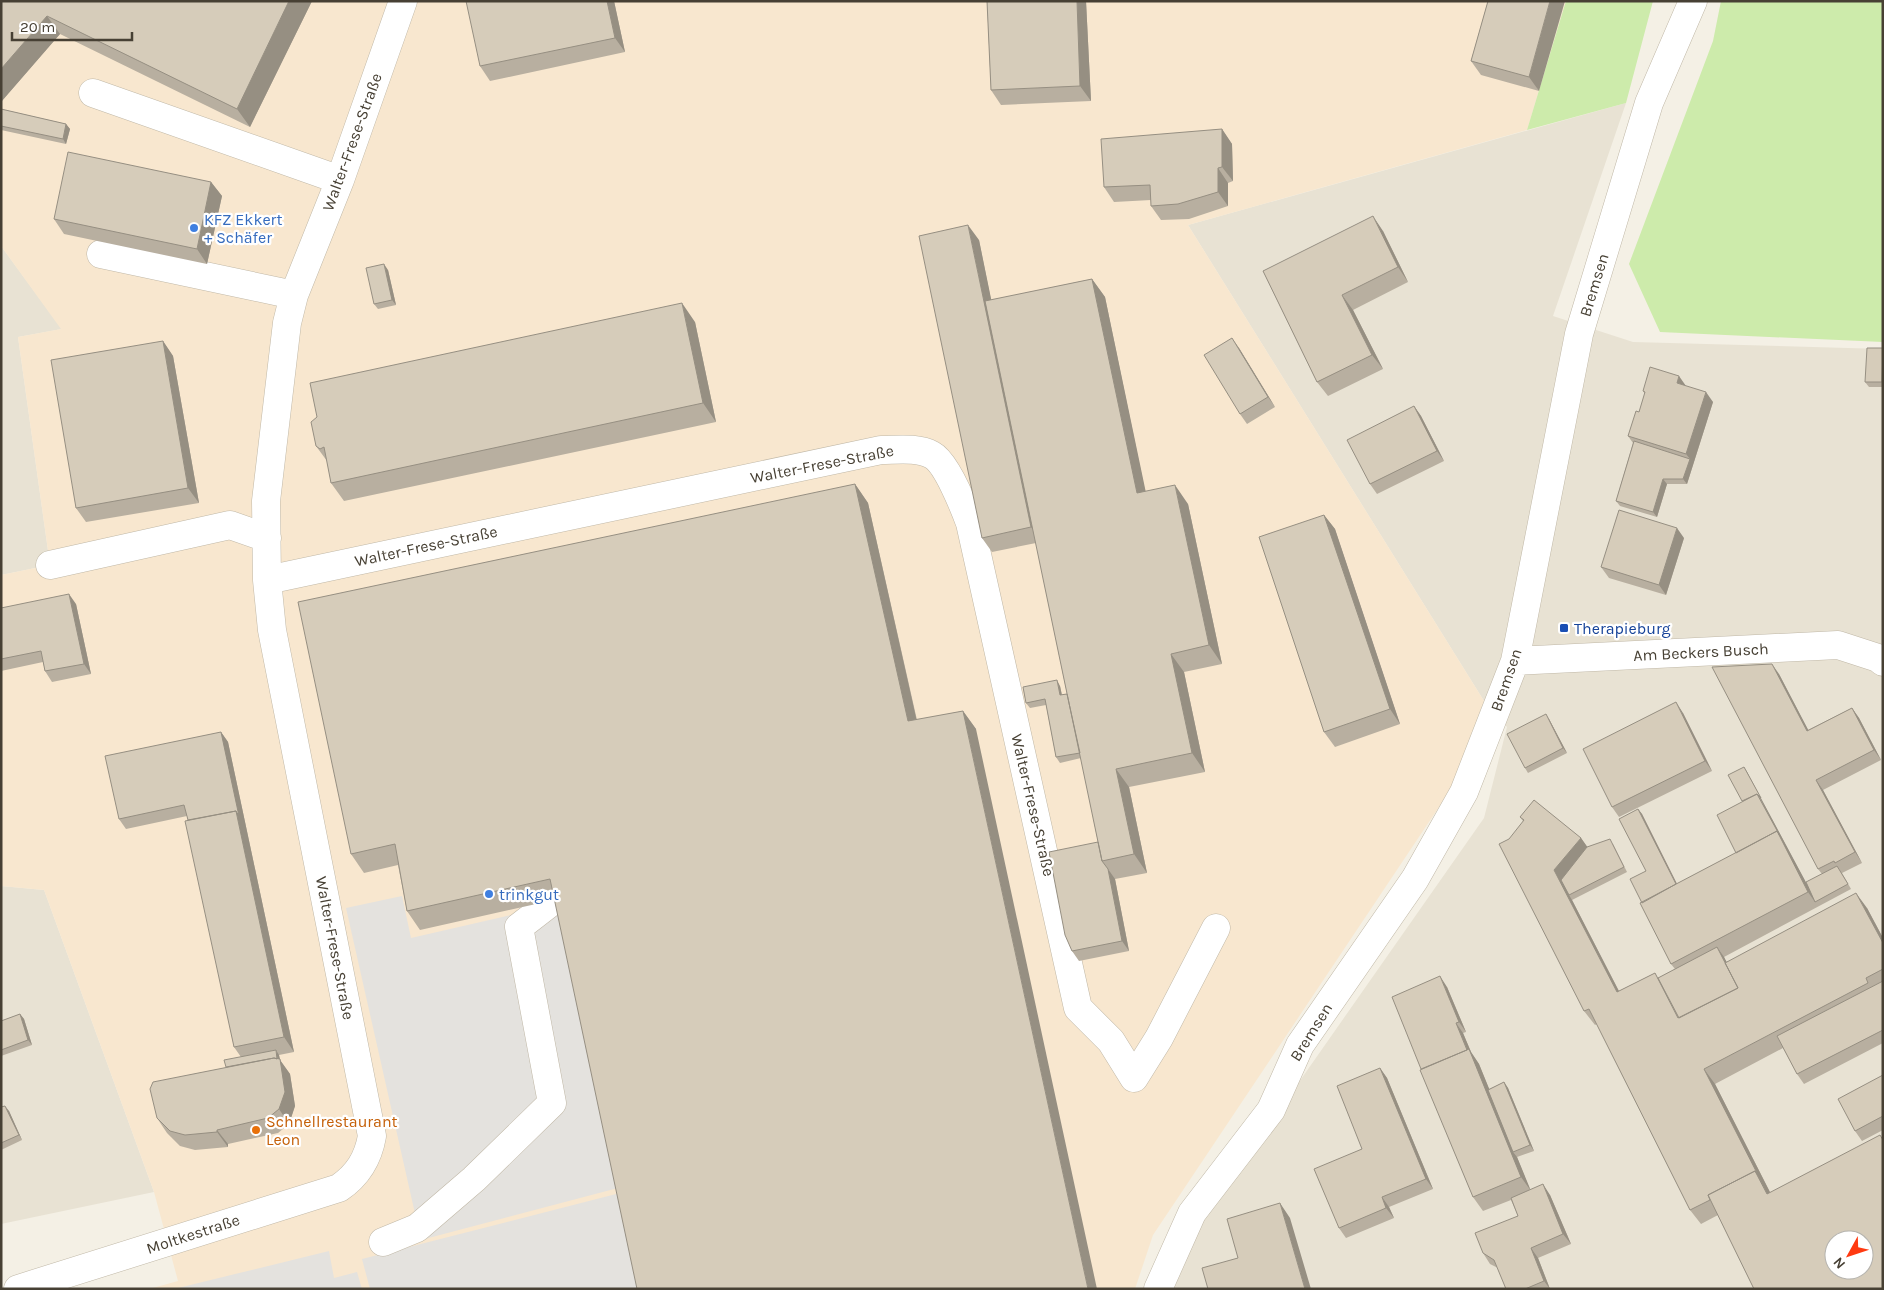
<svg xmlns="http://www.w3.org/2000/svg" width="1884" height="1290" font-family="Karla,sans-serif">
	<rect width="100%" height="100%" fill="#f4f0e5"/>
	<!-- residential -->
	<path fill="#e8e2d3" fill-rule="evenodd" d="M1626,103L1553,316L1633,342L1883,349V1289H1172L1189,1239L1484,818L1507,727L1484,701L1188,225ZM1834,1240H1864V1270H1834Z
		M1,246L62,329L18,337L50,565L1,575Z
		M1,886L44,890L154,1192L1,1224Z"/>
	<!-- commercial -->
	<path fill="#f8e7cf" d="M1,1H1566L1527,130L1188,225L1484,701L1453,786L1153,1235L1135,1289H149L178,1281L154,1192L44,890L1,886V575L50,565L18,337L61,329L1,246Z"/>
	<!-- green -->
	<path fill="#cdebab" d="M1566,1H1653L1626,103L1527,130Z
		M1721,1H1883V342L1660,332L1629,264L1713,41Z"/>
	<!-- parking -->
	<path fill="#e4e2de" d="M402,896L411,938L559,904L618,1188L421,1240L346,908Z
		M620,1193L641,1289H370L362,1259Z
		M329,1251L334,1278L357,1272L362,1289H174Z"/>
	<g fill="none" stroke-linecap="round" stroke-linejoin="round">
		<defs>
			<path id="minor" d="M93,93L340,180
				M101,254L294,295
				M50,565L230,525L267,538
				M267,580L881,450C897,450 917,447 932,455C947,463 964,507 970,523L1078,1008L1111,1041L1134,1078L1159,1038L1216,928
				M1515,661L1838,645L1878,658L1883,662
				M383,1242L417,1228L474,1179L552,1103L519,927L550,903
				M18,1289L339,1188C358,1175 368,1159 372,1136L272,630L267,580L266,501L287,323L294,295L340,180L403,1
				M1158,1289L1192,1213L1271,1110L1300,1045L1415,879L1464,792L1515,661L1579,334L1649,103L1693,1"/>
		</defs>
		<!-- minor casing -->
		<use href="#minor" stroke="#c0b8a7" stroke-width="29"/>
		<!-- minor -->
		<use href="#minor" stroke="#fff" stroke-width="28"/>
	</g>
	<!-- wall -->
	<path fill="#b8afa0" d="M1,1H312L250,127L60,34L1,102Z
		M614,1L625,52L490,81L480,66Z
		M987,1H1086L1091,101L1001,105L991,90Z
		M1488,1L1539,91L1481,75L1471,61Z
		M1,109L66,124L70,129L66,144L1,130Z
		M1222,129L1232,144L1233,181L1228,183V206L1189,219L1161,220L1151,206V200L1114,202L1104,187Z
		M211,182L222,196L207,264L64,234L54,219Z
		M1383,231L1408,282L1353,310L1383,369L1328,396L1317,382L1263,271Z
		M979,240L991,300L1092,279L1105,297L1145,491L1188,504L1222,664L1184,672L1205,772L1129,787L1147,873L1115,879L1129,951L1079,961L1072,951L1098,842L1081,758L1060,763L1056,757L1046,705L1030,708L1026,703L1060,686L1062,695L1067,694L1036,543L992,552L982,538Z
		M388,270L396,305L378,309L374,304Z
		M695,322L716,422L344,501L331,483L327,461L316,446Z
		M163,341L173,356L199,503L86,522L76,508Z
		M1239,348L1275,407L1247,424L1240,414Z
		M1883,348V387H1869L1865,382Z
		M1686,386L1713,402L1687,484H1667L1657,517L1620,506L1616,501L1633,443L1628,436L1639,412L1645,394L1643,391Z
		M1414,406L1421,416L1444,461L1377,494L1370,484Z
		M855,484L868,503L917,720L963,711L976,729L554,900L420,930L407,911L398,865L364,873L351,854Z
		M1324,515L1335,529L1400,724L1335,747L1324,732Z
		M1684,538L1666,595L1609,578L1601,567Z
		M76,604L91,674L52,682L45,671L43,662L1,671V608Z
		M1779,674L1808,730L1852,708L1859,718L1881,760L1823,790L1862,863L1842,873L1851,889L1724,957L1726,962L1867,908L1883,938V1043L1804,1084L1797,1074L1783,1048L1715,1084L1770,1192L1883,1289H1754L1718,1215L1701,1224L1690,1210L1597,1024L1595,1025L1584,1011L1523,821L1520,817L1581,838L1587,847L1613,844L1627,872L1572,900L1619,991L1655,973L1658,978L1675,969L1671,964L1642,902L1646,871L1638,809L1642,814L1677,884L1736,853L1742,801L1744,767L1747,772L1806,883L1822,874L1818,869Z
		M1683,713L1712,771L1619,817L1612,807Z
		M1549,719L1567,753L1528,773L1525,768Z
		M221,732L228,742L294,1052L279,1055L280,1060L290,1074L295,1106L289,1124L278,1133L228,1144V1147L195,1150L180,1146L167,1133L157,1118L241,1057L234,1047L187,816L126,829L119,819Z
		M1447,987L1466,1032L1463,1033L1471,1052L1479,1064L1489,1089L1504,1082L1508,1088L1534,1151L1517,1157L1530,1190L1550,1195L1571,1244L1538,1258L1550,1289H1506L1498,1268L1490,1264L1483,1253L1518,1216L1511,1200L1483,1211L1473,1197L1421,1069Z
		M20,1014L24,1019L32,1045L1,1056V1021Z
		M1380,1068L1387,1078L1433,1189L1389,1207L1394,1218L1346,1238L1339,1228L1362,1149Z
		M1883,1075V1130L1862,1141L1855,1131Z
		M1,1107L9,1111L22,1140L1,1150Z"/>
	<!-- shaded-wall -->
	<path fill="#968f82" d="M289,1H312L250,127L237,109Z
		M607,1H614L625,52L615,38Z
		M1077,1H1086L1091,101L1080,86Z
		M1550,1H1565L1539,91L1529,77Z
		M47,16L60,34L1,102V69Z
		M66,124L70,129L66,144L63,139Z
		M1222,129L1232,144L1233,181L1222,167Z
		M1218,168L1228,183V206L1218,192Z
		M211,182L222,196L207,264L197,249Z
		M1373,216L1383,231L1408,282L1398,267Z
		M968,225L979,240L1041,542L1031,527Z
		M384,264L388,270L396,305L392,300Z
		M1092,279L1105,297L1150,512L1137,493Z
		M1342,295L1353,310L1383,369L1372,355Z
		M682,303L695,322L716,422L703,403Z
		M1232,338L1239,348L1275,407L1268,397Z
		M163,341L173,356L199,503L188,488Z
		M1679,376L1686,386L1677,383Z
		M1706,392L1713,402L1687,484L1683,479L1690,459L1686,454Z
		M1414,406L1421,416L1444,461L1437,451Z
		M1663,479L1667,484L1657,517L1653,512Z
		M855,484L868,503L921,740L908,721Z
		M1175,485L1188,504L1222,664L1209,645Z
		M1324,515L1335,529L1400,724L1390,709Z
		M1677,528L1684,538L1666,595L1659,585Z
		M69,594L76,604L91,674L84,664Z
		M1171,654L1184,672L1205,772L1192,753Z
		M1772,664L1779,674L1814,741L1807,731Z
		M1057,680L1060,686L1063,701L1060,695Z
		M1676,702L1683,713L1712,771L1705,761Z
		M1852,708L1859,718L1881,760L1874,750Z
		M963,711L976,729L1097,1289H1088Z
		M1546,714L1549,719L1567,753L1563,748Z
		M221,732L228,742L294,1052L284,1037L236,811Z
		M1744,767L1747,772L1764,804L1816,901L1815,902L1808,892Z
		M1116,769L1129,787L1147,873L1134,854Z
		M1816,780L1823,790L1862,863L1855,852Z
		M1638,809L1642,814L1685,900L1681,895Z
		M1581,838L1591,852L1569,895L1572,900L1627,1007L1617,992L1554,870Z
		M1108,869L1115,879L1129,951L1122,941Z
		M1856,893L1867,908L1883,938V943Z
		M1717,947L1724,957L1748,1002L1741,992Z
		M1440,976L1447,987L1466,1032L1459,1022Z
		M20,1014L24,1019L32,1045L28,1040Z
		M1456,1023L1463,1033L1471,1052L1479,1064L1515,1152H1513L1517,1157L1531,1191L1521,1177Z
		M276,1050L279,1055L280,1060L290,1074L295,1106L289,1124L279,1109V1067Z
		M1380,1068L1387,1078L1433,1189L1426,1179Z
		M1704,1069L1715,1084L1780,1212L1767,1194Z
		M1504,1082L1508,1088L1534,1151L1530,1145Z
		M5,1106L9,1111L22,1140L19,1135Z
		M217,1130L228,1144V1147L217,1132Z
		M1543,1184L1550,1195L1571,1244L1563,1234Z
		M1382,1197L1389,1207L1394,1218L1386,1208Z
		M1280,1203L1290,1218L1311,1289H1305Z
		M1531,1248L1538,1258L1550,1289L1544,1281Z"/>
	<!-- building -->
	<path fill="#d6ccba" stroke="#968f82" fill-rule="evenodd" d="M1,1H289L237,109L47,16L1,69Z
		M466,1H607L615,38L480,66Z
		M987,1H1077L1080,86L991,90Z
		M1488,1H1550L1529,77L1471,61Z
		M1,109L66,124L63,139L1,126Z
		M1222,129V167L1218,168V192L1178,204L1151,206L1150,185L1104,187L1101,139Z
		M68,152L211,182L197,249L54,219Z
		M1373,216L1398,267L1342,295L1372,355L1317,382L1263,271Z
		M968,225L1031,527L982,538L919,236Z
		M384,264L392,300L374,304L366,268Z
		M1092,279L1137,493L1175,485L1209,645L1171,654L1192,753L1116,769L1134,854L1102,861L985,301Z
		M682,303L703,403L331,483L324,447L320,449L316,446L311,422L317,417L310,383Z
		M1232,338L1268,397L1240,414L1204,355Z
		M163,341L188,488L76,508L51,360Z
		M1867,348H1883L1882,382H1865Z
		M1650,367L1679,376L1677,383L1706,392L1686,454L1628,436L1636,411L1639,412L1645,392L1643,391Z
		M1414,406L1437,451L1370,484L1347,440Z
		M1634,441L1690,459L1683,479H1663L1653,512L1616,501Z
		M855,484L908,721L963,711L1088,1289H637L550,879L407,911L395,844L351,854L298,602Z
		M1619,510L1677,528L1659,585L1601,567Z
		M1324,515L1390,709L1324,732L1259,537Z
		M69,594L84,664L45,671L41,651L1,659V608Z
		M1772,664L1807,731L1852,708L1874,750L1816,780L1855,852L1835,863L1834,861L1818,869L1712,667Z
		M1057,680L1060,695L1067,694L1080,753L1056,757L1045,699L1026,703L1023,687Z
		M1676,702L1705,761L1612,807L1583,749Z
		M1546,714L1563,748L1525,768L1507,734Z
		M221,732L239,816L236,811L188,820L184,805L119,819L105,756Z
		M1744,767L1761,798L1757,794L1742,801L1728,775Z
		M1757,794L1780,836L1777,831L1736,853L1717,815Z
		M1534,800L1581,838L1554,870L1617,992L1655,973L1678,1018L1738,988L1725,963L1856,893L1883,943V969L1866,978L1868,983L1704,1069L1758,1175L1755,1171L1708,1195L1710,1200L1690,1210L1589,1009L1584,1011L1499,844L1509,839L1524,820L1520,817Z
		M1638,809L1676,884L1642,903L1630,879L1646,871L1619,819Z
		M236,811L284,1037L234,1047L185,821Z
		M1777,831L1808,892L1671,964L1640,903Z
		M1610,839L1624,867L1569,895L1561,880L1587,847Z
		M1098,842L1102,861L1108,869L1122,941L1072,951L1065,935L1049,852Z
		M1837,866L1848,884L1815,902L1806,882Z
		M1717,947L1738,988L1679,1018L1658,978Z
		M1440,976L1459,1022L1456,1023L1467,1050L1421,1069L1392,997Z
		M1883,981V1030L1797,1074L1777,1036Z
		M20,1014L28,1040L1,1050V1021Z
		M1469,1049L1521,1177L1473,1197L1420,1070Z
		M276,1050L277,1059L274,1058L226,1067L224,1060Z
		M274,1058L280,1059L285,1092L279,1109L268,1118L217,1130V1132L185,1135L170,1131L157,1118L150,1089L153,1082Z
		M1380,1068L1426,1179L1382,1197L1386,1208L1339,1228L1314,1169L1362,1149L1337,1086Z
		M1883,1075V1116L1855,1131L1838,1099Z
		M1504,1082L1530,1145L1513,1152L1488,1090Z
		M5,1106L19,1135L1,1143V1107Z
		M1880,1135L1883,1140V1289H1813L1812,1288L1811,1289H1754L1708,1195L1755,1171L1767,1194ZM1834,1240H1864V1270H1834Z
		M1543,1184L1563,1234L1531,1248L1544,1281L1525,1289H1506L1494,1260L1483,1253L1475,1233L1518,1216L1511,1198Z
		M1280,1203L1305,1289H1208L1202,1268L1238,1258L1227,1219Z"/>
	<!-- markers -->
	<g fill="#3f7fe0" stroke="#fff" stroke-width="2">
		<circle cx="194" cy="228" r="5"/>
		<circle cx="489" cy="894" r="5"/>
	</g>
	<rect fill="#1a4fb4" stroke="#fff" stroke-width="2" x="1559" y="623" width="10" height="10" rx="2.5"/>
	<circle fill="#e8710a" stroke="#fff" stroke-width="2" cx="256" cy="1130" r="5"/>
	<g text-anchor="middle" dominant-baseline="central" stroke-width="4.5" stroke-linejoin="round" paint-order="stroke">
		<!-- street labels -->
		<g font-size="16" fill="#474034" stroke="#fff">
			<text transform="translate(352 142) rotate(-70)">Walter-Frese-Straße</text>
			<text transform="translate(1594 285) rotate(-73)">Bremsen</text>
			<text transform="translate(822 464) rotate(-11)">Walter-Frese-Straße</text>
			<text transform="translate(426 546) rotate(-12)">Walter-Frese-Straße</text>
			<text transform="translate(1701 652) rotate(-3)">Am Beckers Busch</text>
			<text transform="translate(1506 680) rotate(-71)">Bremsen</text>
			<text transform="translate(1033 805) rotate(77)">Walter-Frese-Straße</text>
			<text transform="translate(335 948) rotate(79)">Walter-Frese-Straße</text>
			<text transform="translate(1311 1032) rotate(-58)">Bremsen</text>
			<text transform="translate(193 1234) rotate(-18)">Moltkestraße</text>
		</g>
		<!-- shop labels -->
		<g font-size="16" fill="#366cbe" stroke="#fff" text-anchor="start">
			<text x="204" y="219">KFZ Ekkert<tspan x="204" dy="18">+ Schäfer</tspan></text>
			<text x="499" y="894">trinkgut</text>
		</g>
		<!-- transit labels -->
		<g font-size="16" fill="#164399" stroke="#fff" text-anchor="start">
			<text x="1574" y="628">Therapieburg</text>
		</g>
		<!-- food labels -->
		<g font-size="16" fill="#c56008" stroke="#fff" text-anchor="start">
			<text x="266" y="1121">Schnellrestaurant<tspan x="266" dy="18">Leon</tspan></text>
		</g>
	</g>
	<!-- border -->
	<rect width="1884" height="1290" fill="none" stroke="#474034" stroke-width="5"/>
	<!-- north arrow -->
	<g transform="translate(1849 1255) rotate(230)"><circle r="24" fill="#ffffff" stroke="#b5b3ae"/>
	<path d="M0-4L9 19L0 12L-9 19Z" fill="#ff3a11"/>
	<text y="-8" font-size="14" font-weight="bold" text-anchor="middle" fill="#474034">N</text>
	</g>
	<!-- scale -->
	<path d="M12 32v8h120v-8" fill="none" stroke="#474034" stroke-width="2.5"/>
	<text x="20" y="32" font-size="15" fill="#474034" stroke="#ffffff" stroke-width="4" paint-order="stroke">20 m</text>
</svg>
